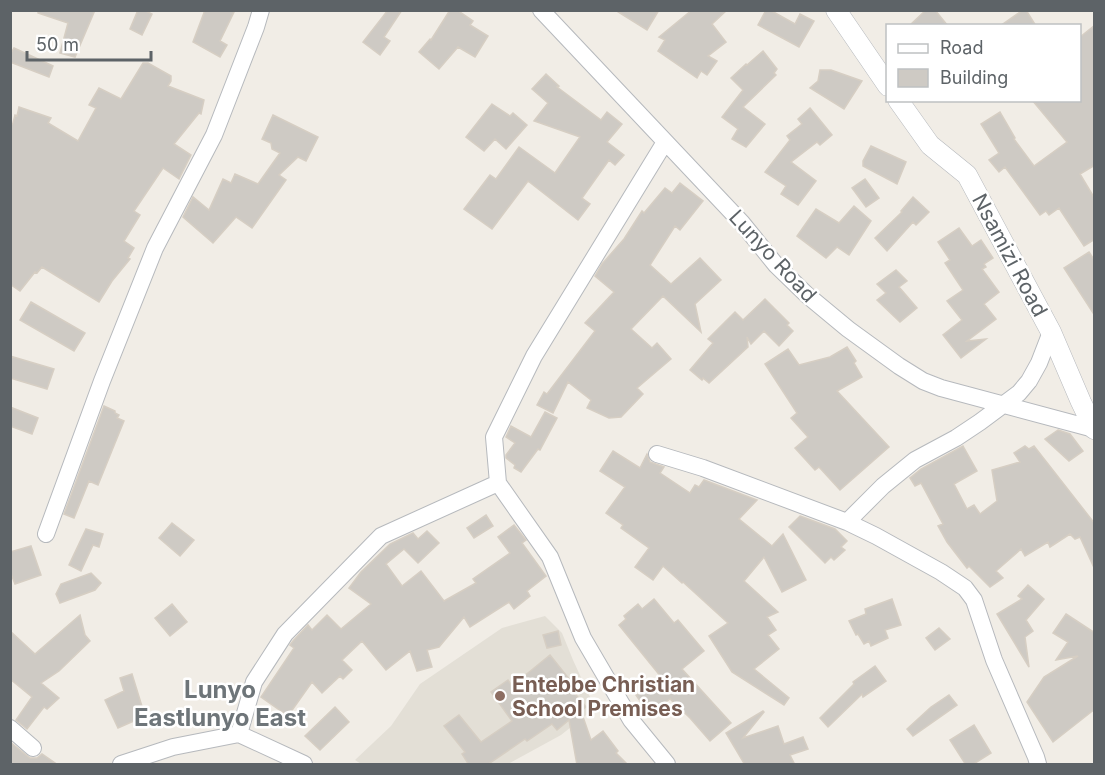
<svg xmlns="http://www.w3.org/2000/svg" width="1105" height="775" font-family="Inter,sans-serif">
	<rect width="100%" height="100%" fill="#f1ede6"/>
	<!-- education -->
	<path fill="#e3dfd6" d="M545,616L562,633L573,660L595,708L561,735L508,764H361L355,760L391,726L420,684L502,628Z"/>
	<!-- building -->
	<path fill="#cecac4" stroke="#d6cec3" stroke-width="1.5" d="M38,10H95L75,57L60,53L68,23L38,13Z
		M138,10H144L152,14L142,35L130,29Z
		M205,10H235L220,41L227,45L220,57L193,42Z
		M388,10H402L384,37L390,41L380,55L363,42Z
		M450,10H457L473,21L470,25L488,36L475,57L458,47L439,69L419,52L430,39L431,40Z
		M615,10H659L647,30Z
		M692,10H727L712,24L726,42L708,56L717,61L707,75L701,71L697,78L658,51L665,40L659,37Z
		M766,10H770L795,24L800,14L814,21L799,47L758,25Z
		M926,10H935L948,26H909Z
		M1023,10H1026L1036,26H1000Z
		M1095,25V165L1080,174L1095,199V239L1084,246L1059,208L1049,215L1046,211L1040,215L1005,167L999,172L989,160L999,153L981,124L1000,112L1015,138L1014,139L1034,166L1067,142L1032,100H1080V37Z
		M14,48L53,66L49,77L10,62V55Z
		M763,51L777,69L774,73L776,75L743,107L765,124L746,147L732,139L738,129L722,117L743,90L731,78L746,64L747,65Z
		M143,63H148L171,76V81L168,86L204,100L201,114L199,113L174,144L191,155L179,179L163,168L134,211L140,215L124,241L134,248L128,258L130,259L112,281L99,302L42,267L37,273L35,272L20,291L10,284V127L13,123L15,115L17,116L19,107L51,118L48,123L78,141L96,108L89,105L99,88L121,99Z
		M820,70H831L862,81L844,109L810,88L818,81Z
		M546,74L559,86L557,87L601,120L607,112L622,124L607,142L624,155L615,165L609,160L582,198L590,204L578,220L528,181L492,229L464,209L490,175L496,179L519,147L555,173L580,137L534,121L548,103L532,89Z
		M492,104L510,116L513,113L527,125L506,149L495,139L484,151L466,137Z
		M810,108L832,135L820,145L817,142L791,162L816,181L798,205L781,194L786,186L765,172L790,140L787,136L802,124L798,119Z
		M273,115L318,137L306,161L298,157L279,175L286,180L252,228L236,217L213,243L183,217L193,197L209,210L223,179L231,183L235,174L258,184L280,153L272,149L271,143L262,139Z
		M871,146L906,162L897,184L863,166V161Z
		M865,179L879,198L866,207L852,188Z
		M680,183L703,201L680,230L675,226L650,265L671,284L700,258L721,280L695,304L701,332L663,296L631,329L652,348L657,343L671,359L637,388L643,394L621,417L609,418L587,408L591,400L568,382L553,413L537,405L544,392L547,394L595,331L585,323L614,292L595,276L602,264L624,239L642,211L644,213L665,188L672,193Z
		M913,197L929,212L916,225L913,222L887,251L875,238L902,212L901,211Z
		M854,206L871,221L849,255L837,247L826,258L797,236L816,209L839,223Z
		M959,228L972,246L981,240L993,258L984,264L986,267L982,269L999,292L984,304L996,319L967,341L986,339L961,358L943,335L962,320L947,301L963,290L945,263L950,260L938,242Z
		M1089,252L1095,261V316L1064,268Z
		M896,270L907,281L899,287L917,308L900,322L877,300L886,293L877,284Z
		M765,299L789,323L787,325L793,331L779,346L764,331L751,344L747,337L748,347L709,383L703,378L702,380L690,370L713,343L708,339L735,312L743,320Z
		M31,302L85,333L74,351L20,320Z
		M847,347L856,361L854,363L862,377L837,391L889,447L840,490L819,467L815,470L795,448L808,437L791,418L797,413L765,364L788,349L799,365L830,357Z
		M10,356L54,369L47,389L10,378Z
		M104,406L115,411V413L119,415L117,418L124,421L98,485L89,481L74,518L64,514Z
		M10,407L38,418L32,434L10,426Z
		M545,412L557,418L540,450L538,449L521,472L514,468L515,465L506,458V455L515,443L506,437L511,426L531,437Z
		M1058,430L1070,434L1083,451L1069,461L1045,439Z
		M963,446L977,471L954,484L967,509L974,505L980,514L997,501L992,470L1020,462L1014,453L1025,446L1029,449L1034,446L1095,524V570L1080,537L1075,539L1070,534L1050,547L1048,542L1025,556L1021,549L996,571L1003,578L990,587L969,566L967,568L947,542L938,526L943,524L921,483L915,486L910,478L921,469Z
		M613,451L640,468L647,454L650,462L664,467L660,473L690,493L695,485L699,487L704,480L757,500L739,519L772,546L783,534L806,580L782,592L764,557L744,581L778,612L767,617L776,630L768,635L779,649L754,669L789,698L784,705L732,672L709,636L728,623L683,582L682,583L663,566L653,580L635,567L649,548L621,528L623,525L606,513L625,487L600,471Z
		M486,515L493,526L474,538L467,528Z
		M800,516L835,529L847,541L841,547L845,550L834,560L831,557L825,563L789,527Z
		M172,523L194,540L180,556L159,538Z
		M514,525L526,540L522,543L546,576L527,591L530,596L514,609L509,602L470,627L464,617L439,647L427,650L432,667L417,671L410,651L386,670L362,641L342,660L352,670L343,679L340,676L322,693L312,682L288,716L261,697L294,648L290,645L293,641L308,625L312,630L327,615L341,629L371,604L349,588L361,572L390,544L413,533L418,539L427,531L439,543L418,563L404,549L386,564L402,586L421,571L444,601L476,583L473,579L510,553L498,537Z
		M86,529L103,534L99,547L93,545L81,571L69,565Z
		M31,546L41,575L15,584L10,571V552Z
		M91,573L101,583L95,590L60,603L56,594L61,584Z
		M1028,585L1044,599L1026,620L1033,631L1025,637L1029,667L997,614L1022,599L1018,596Z
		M654,599L674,623L678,620L704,651L682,669L731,723L710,741L690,718L670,699L649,714L636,695L666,683L619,625L626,619L624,616L638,604L642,609Z
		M892,599L901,625L885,630L888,638L871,646L869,641L864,644L858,634L856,635L849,621L866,614L865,609Z
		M172,604L187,622L170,636L155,618Z
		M1066,614L1095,633V709L1053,742L1027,702L1044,677L1078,656L1056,660L1068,642L1053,633Z
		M80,615L85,635L90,641L59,671L41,683L59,698L47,709L44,707L27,729L16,720L32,697L10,679V631L35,654Z
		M939,628L950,639L935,650L926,638Z
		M558,631L561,645L547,648L543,635Z
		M550,655L570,680L566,683L586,707L581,711L591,740L603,731L618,751L616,753L628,765H577L569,720L557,730L552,724L527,741L525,739L487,765H469L462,754L465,752L444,726L459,715L481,742L512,721L491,692L508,680L512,686Z
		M875,666L886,681L863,697L862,694L828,727L820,718L854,684L853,682Z
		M132,674L145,716L118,728L105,700L124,691L120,678Z
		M949,695L957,705L913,736L907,729L931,707Z
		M335,707L349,722L320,750L305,736Z
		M763,711L764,712L743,738L778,726L784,744L803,737L808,749L790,755L795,765H745L726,733Z
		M974,725L991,753L972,765H966L950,740Z
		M10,742L30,758H37L42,754L58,765H10Z"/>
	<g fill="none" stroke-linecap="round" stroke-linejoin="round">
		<defs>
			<path id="minor" d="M541,10L742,223L776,265L807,295L848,329L899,366L923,381L941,388L1094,429
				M665,142L534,356L494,437L498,483L550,557L583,638L631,720L667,764
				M657,454L703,468L847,522L876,536L941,572L965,588L974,600L994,660L1036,757L1038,764
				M847,522L883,486L915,460L956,438L980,422L1019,393L1029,381L1039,363L1051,332
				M46,534L102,381L155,248L214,135L256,27L261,10
				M10,728L33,748
				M239,734L304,764
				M121,764L173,747L239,734L254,682L285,634L381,536L498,483"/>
			<path id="tertiary" d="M836,10L888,86
				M898,100L930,145L967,175L1051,332L1081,402L1094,429"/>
		</defs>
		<!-- minor casing -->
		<use href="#minor" stroke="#b6b9bd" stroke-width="18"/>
		<!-- tertiary casing -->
		<use href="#tertiary" stroke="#b6b9bd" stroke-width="21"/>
		<!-- minor -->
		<use href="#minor" stroke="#fff" stroke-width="16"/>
		<!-- tertiary -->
		<use href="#tertiary" stroke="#fff" stroke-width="20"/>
	</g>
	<!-- markers -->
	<circle fill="#8d6e63" stroke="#fff" stroke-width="2" cx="500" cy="696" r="6"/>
	<g text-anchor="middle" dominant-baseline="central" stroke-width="5" stroke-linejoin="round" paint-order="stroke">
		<!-- street labels -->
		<g font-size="21" fill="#5d6367" stroke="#fff">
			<text transform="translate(1010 255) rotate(62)">Nsamizi Road</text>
			<text transform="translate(773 256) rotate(47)">Lunyo Road</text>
		</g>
		<!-- education labels -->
		<g font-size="21" font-weight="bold" fill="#785e54" stroke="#fff" text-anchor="start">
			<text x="512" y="684">Entebbe Christian<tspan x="512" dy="24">School Premises</tspan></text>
		</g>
		<!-- quarter labels -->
		<g font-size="24" font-weight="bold" fill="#6e7579" stroke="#fff">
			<text x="220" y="689">Lunyo<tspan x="220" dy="28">Eastlunyo East</tspan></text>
		</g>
	</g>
	<!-- border -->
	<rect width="1105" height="775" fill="none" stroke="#5d6367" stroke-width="24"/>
	<!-- legend -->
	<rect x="886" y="24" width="195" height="78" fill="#ffffff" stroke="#bec1c2" stroke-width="1.5"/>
	<rect x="898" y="44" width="30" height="9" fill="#ffffff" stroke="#bec1c2" stroke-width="1.5"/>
	<text x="940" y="54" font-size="18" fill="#5d6367">Road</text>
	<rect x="898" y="69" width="30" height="18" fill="#cecac4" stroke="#bec1c2" stroke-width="1.5"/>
	<text x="940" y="84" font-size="18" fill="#5d6367">Building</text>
	<!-- scale -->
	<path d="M27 51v9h124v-9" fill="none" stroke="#5d6367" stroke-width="3"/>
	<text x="36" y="51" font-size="18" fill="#5d6367" stroke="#ffffff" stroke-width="4.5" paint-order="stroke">50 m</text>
</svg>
